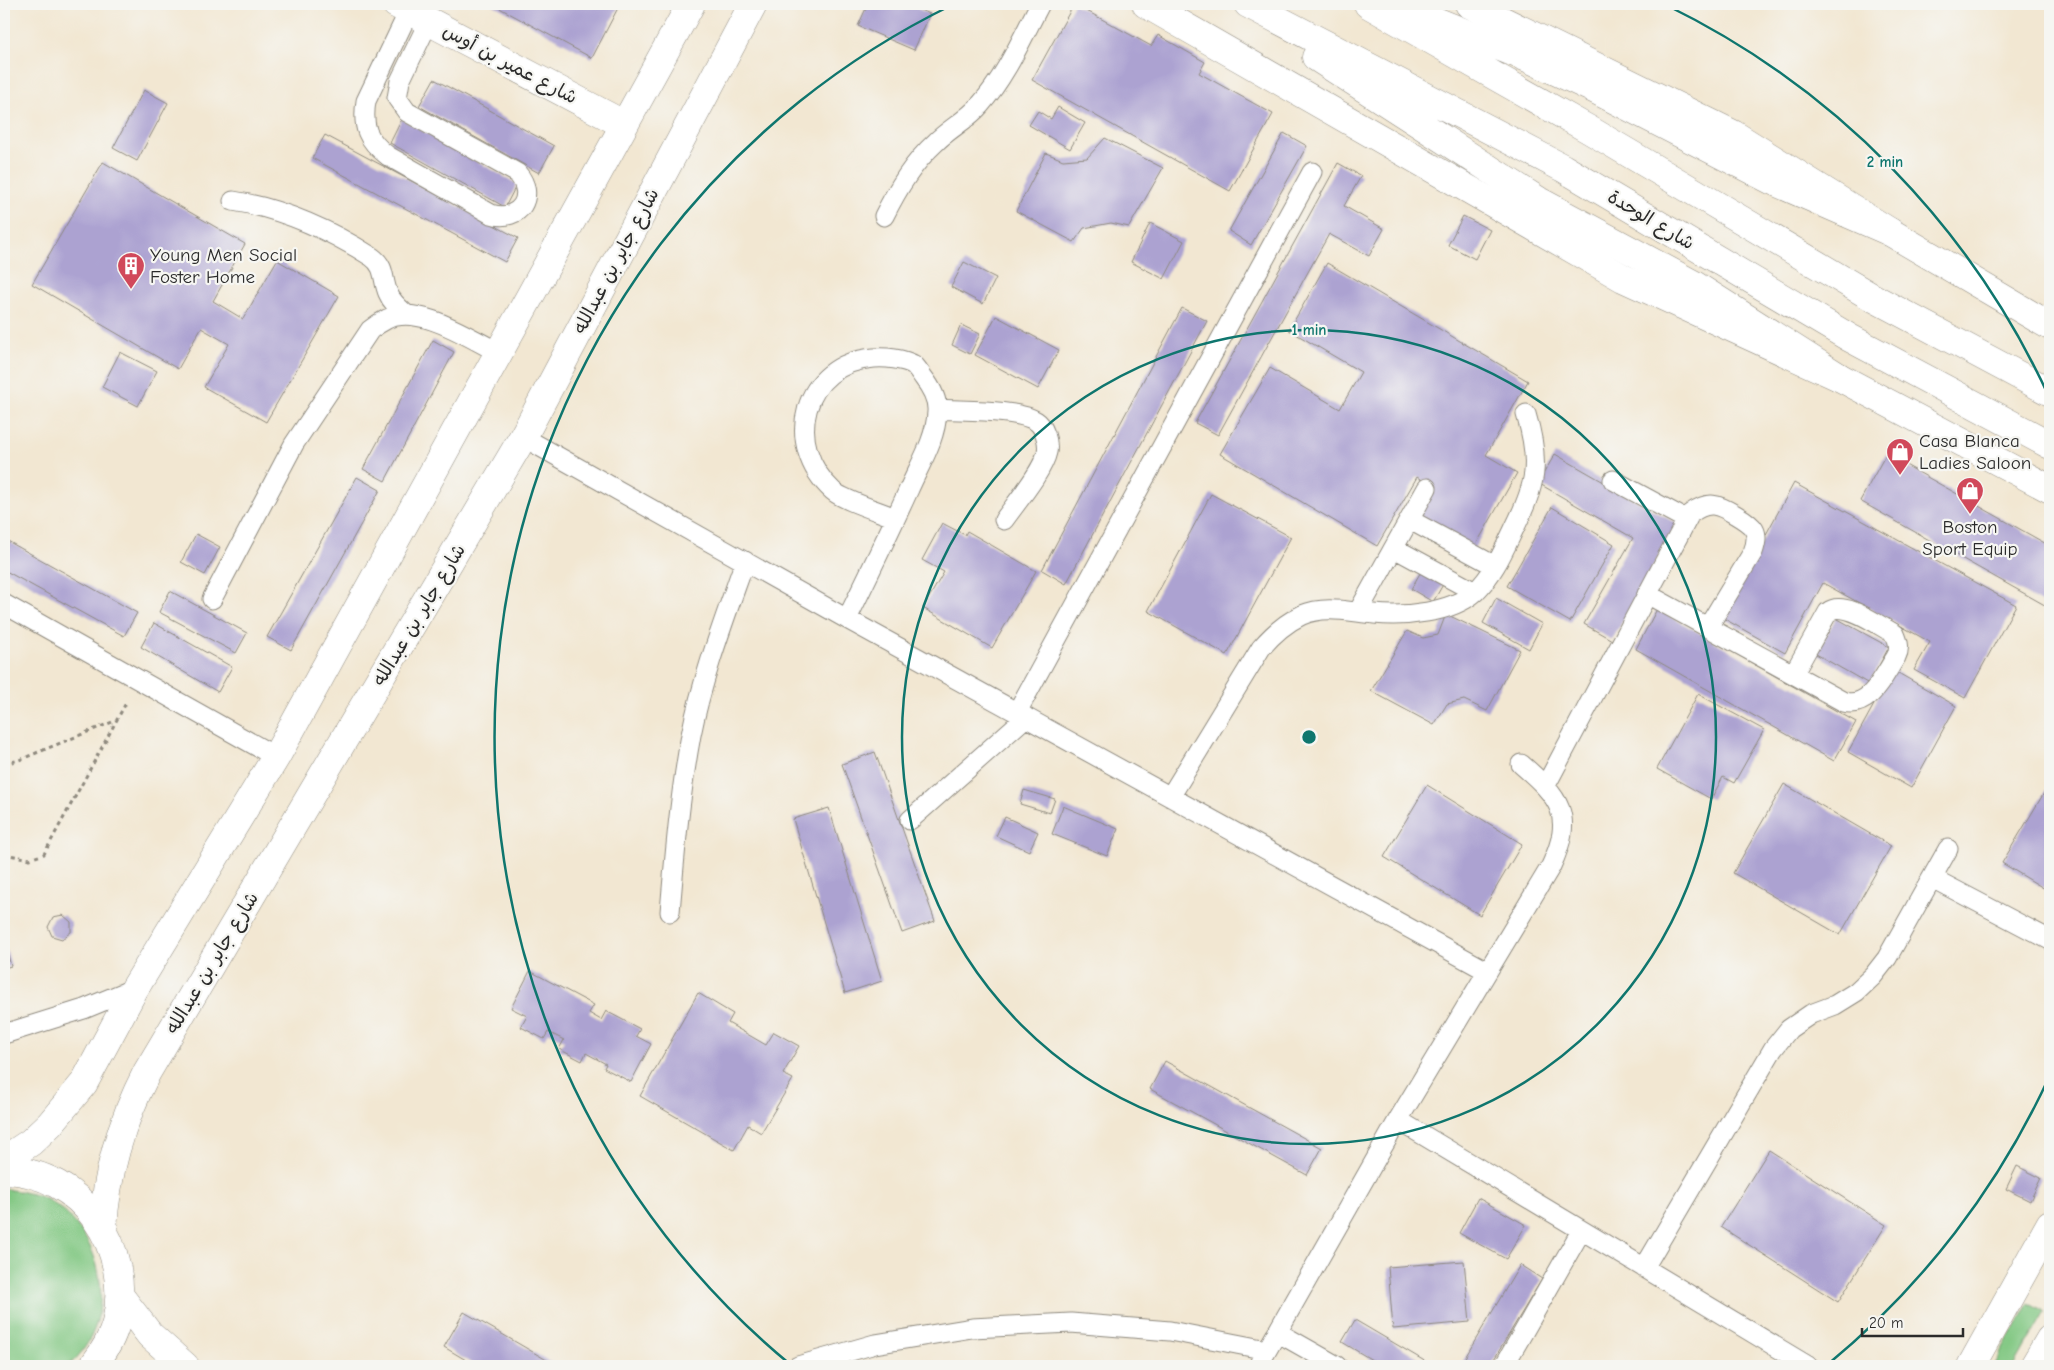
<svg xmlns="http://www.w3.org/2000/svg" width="2054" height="1370" font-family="'Comic Neue','Playpen Sans Arabic',sans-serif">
	<rect width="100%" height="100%" fill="#f6f6f2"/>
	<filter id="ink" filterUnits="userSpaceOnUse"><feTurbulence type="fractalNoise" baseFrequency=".02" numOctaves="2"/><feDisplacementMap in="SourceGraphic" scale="10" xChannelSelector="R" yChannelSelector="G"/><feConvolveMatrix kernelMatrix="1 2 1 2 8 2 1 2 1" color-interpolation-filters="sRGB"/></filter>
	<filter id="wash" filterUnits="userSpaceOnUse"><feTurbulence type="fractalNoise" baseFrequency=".0096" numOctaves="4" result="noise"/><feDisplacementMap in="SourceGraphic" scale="20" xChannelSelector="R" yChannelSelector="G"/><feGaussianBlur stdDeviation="1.12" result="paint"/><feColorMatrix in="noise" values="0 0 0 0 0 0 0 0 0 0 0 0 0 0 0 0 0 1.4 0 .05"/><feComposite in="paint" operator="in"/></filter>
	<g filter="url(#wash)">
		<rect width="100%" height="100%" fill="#f2e7d2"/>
		<!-- green -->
		<path fill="#82c883" stroke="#567a57" d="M4,1189C19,1191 34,1193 48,1200C106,1233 121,1322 68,1366H4Z
			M2029,1303L2045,1312L2014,1366H1993Z"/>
		<g id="blocks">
			<!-- building -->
			<path fill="#aca2d1" d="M492,4H620L592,58Z
				M868,4H906L930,14L914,50L858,26Z
				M1074,4L1151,46L1158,35L1205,62L1199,73L1273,114L1230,191L1032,80Z
				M434,79L554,146L539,173L419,106Z
				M144,90L168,103L137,161L113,148Z
				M1058,107L1085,123L1070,149L1029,125L1038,111L1051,119Z
				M402,119L517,184L505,207L390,143Z
				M1284,133L1307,146L1251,245L1229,231Z
				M325,135L518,238L505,262L312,158Z
				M1105,138L1163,168L1129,227L1111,223L1084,228L1074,242L1016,211L1046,153L1063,160L1087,158Z
				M103,162L245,244L213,301L243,319L277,260L339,296L266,422L204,387L229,344L201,328L178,369L32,284Z
				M1338,163L1361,176L1344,206L1384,229L1369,256L1329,234L1218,435L1195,423Z
				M1463,216L1490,230L1475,259L1448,245Z
				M1150,223L1184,241L1164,279L1131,262Z
				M964,262L996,278L983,304L951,287Z
				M1327,263L1528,381L1486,455L1517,473L1473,550L1417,517L1434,488L1417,477L1377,546L1220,454L1270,368L1340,409L1361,372L1289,330Z
				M1182,308L1207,321L1066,584L1042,570Z
				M996,316L1059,350L1038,389L975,355Z
				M961,325L980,334L970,354L952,345Z
				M433,340L454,352L385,481L363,469Z
				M120,352L157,371L138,406L102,387Z
				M1555,454L1677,524L1612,640L1584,624L1633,538L1538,483Z
				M1886,454L2050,546V608L1860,501Z
				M357,477L380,490L291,650L267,637Z
				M1794,483L2016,605L1965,698L1914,670L1930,642L1823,583L1785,653L1721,617Z
				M1211,494L1291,537L1227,655L1148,611Z
				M1552,507L1614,544L1570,622L1507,586Z
				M942,523L965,535L967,531L1036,571L992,648L923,608L944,572L922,560Z
				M196,534L220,547L205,575L181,562Z
				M4,539L137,613L124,636L4,570Z
				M1423,568L1445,581L1433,602L1411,589Z
				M170,591L247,633L236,653L159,612Z
				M1496,598L1542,624L1529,649L1483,623Z
				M1657,609L1856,722L1834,761L1636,649Z
				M1446,614L1520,650L1487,711L1464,700L1447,704L1434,725L1371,691L1407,631L1423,638L1438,635Z
				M1836,618L1889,647L1869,684L1816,654Z
				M154,623L232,667L218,692L141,647Z
				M1893,670L1956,706L1911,788L1848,752Z
				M1698,694L1764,730L1734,783L1723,777L1711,799L1657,769Z
				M875,752L935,921L902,933L842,764Z
				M2050,783V892L2002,863Z
				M1784,784L1891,846L1840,935L1733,873Z
				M1427,785L1522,844L1480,915L1384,857Z
				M1024,790L1055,799L1050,813L1020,804Z
				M1063,806L1118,829L1107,856L1052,834Z
				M829,808L882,981L845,993L793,819Z
				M1005,817L1038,832L1029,851L996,836Z
				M63,915L71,922V932L62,939L52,936L48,927L53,917Z
				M4,941L11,966L4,968Z
				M530,971L594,1005L589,1013L601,1020L606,1011L640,1029L636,1036L651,1044L631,1082L604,1068L606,1064L586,1053L582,1061L559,1049L564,1040L548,1032L544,1039L521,1027L527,1016L511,1008Z
				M698,993L733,1014L728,1023L766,1045L774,1032L799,1046L783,1074L793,1079L761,1133L748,1125L734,1150L640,1096Z
				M1165,1061L1322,1148L1307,1175L1150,1089Z
				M1769,1150L1886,1225L1838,1302L1721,1227Z
				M2017,1166L2041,1178L2030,1201L2006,1189Z
				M1478,1198L1526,1225L1506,1259L1459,1233Z
				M1464,1261L1470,1322L1393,1329L1388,1267Z
				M1520,1265L1542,1279L1490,1366H1460Z
				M464,1312L557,1366H476L444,1347Z
				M1355,1320L1433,1366H1382L1342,1342Z"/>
		</g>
	</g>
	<g filter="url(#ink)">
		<use href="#blocks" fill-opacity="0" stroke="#8e897e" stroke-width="1"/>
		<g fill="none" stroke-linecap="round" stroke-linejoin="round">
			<defs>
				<path id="lane" d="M409,11L366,101C362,127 367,140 388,156L491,214C520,223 537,195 517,173L407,112L397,98L400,81L429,21
					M233,201C284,209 328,229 372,257C386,267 382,279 388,293C392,303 400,309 407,315
					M884,216C898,188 913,163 936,142C949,129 967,120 980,105C1006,76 1022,38 1040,4
					M937,409C961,411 1017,409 1036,421C1044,426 1049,442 1047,452C1043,471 1016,503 1004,520
					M523,437L847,619L1487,971
					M1613,480L1687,520
					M1410,520L1495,566
					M1394,548L1475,592
					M1647,594L1844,702C1870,709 1884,675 1896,657C1900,649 1899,643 1895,634C1879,626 1844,599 1828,612L1794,673
					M212,599L294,444L370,330C375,326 381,322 387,319C420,304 469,338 498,352
					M4,604L276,757
					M1358,612L1427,488
					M847,619C868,576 889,533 909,489C920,464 936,439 937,412C938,400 930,386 923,377C921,374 917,368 914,365C904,359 885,357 874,358C802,363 782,445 833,491C843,500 881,512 895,518
					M1017,712L1312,172
					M1546,785L1690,514C1708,500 1718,504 1736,515C1753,525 1761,531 1753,552L1708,627
					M1170,797L1261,648C1273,634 1285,623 1302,615C1325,605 1350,612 1374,614C1405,617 1451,613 1475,592C1493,575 1503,552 1513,531C1536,485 1541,464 1526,414
					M910,820L1026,717
					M1932,878L2050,940
					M670,912C675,853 680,794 691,735C703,675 725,618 745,561
					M4,1034L84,1009L135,988
					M1398,1120L1808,1366
					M1644,1268L1773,1049L1789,1029L1811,1014L1835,1005L1856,992L1873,976L1887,958L1948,849
					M1277,1332L1337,1366
					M798,1366L875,1344L972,1328L1071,1323L1170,1331L1267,1350
					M1258,1366L1398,1120L1551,866C1575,815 1560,798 1521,764
					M1504,1366L1581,1231"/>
				<path id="street" d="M396,4L623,124"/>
				<path id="secondary" d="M1146,4L1623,278L1839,377L2050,489
					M1469,4L1733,134L1890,232L2050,326
					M4,1160L31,1142L50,1124L84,1083L135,988L276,757L691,4
					M4,1170C83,1172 133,1248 116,1323C112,1339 103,1353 93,1366
					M103,1229C106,1172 121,1122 147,1072L523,437L753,4
					M120,1296L150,1335L185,1366
					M1971,1366L2050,1224
					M2034,1366L2050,1339"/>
				<path id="highway" d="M1248,4L1563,168L1850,338L2050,445
					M1368,4L1588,129L1870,296L2050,392
					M1406,9L1530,59L1594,89L1773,181L1890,232
					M1316,57L1539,201L1693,284L1839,377"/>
			</defs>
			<!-- lane casing -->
			<use href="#lane" stroke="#8e897e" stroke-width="21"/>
			<!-- street casing -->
			<use href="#street" stroke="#8e897e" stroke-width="29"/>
			<!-- secondary casing -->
			<use href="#secondary" stroke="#8e897e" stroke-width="29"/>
			<!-- highway casing -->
			<use href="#highway" stroke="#8e897e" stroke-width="29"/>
			<!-- path -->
			<path stroke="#8e897e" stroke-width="3" stroke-dasharray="4 4" stroke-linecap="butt" d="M4,764L19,760L117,720
				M4,854L30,859L44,854L126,703"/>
			<!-- lane -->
			<use href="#lane" stroke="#fff" stroke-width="19"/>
			<!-- street -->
			<use href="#street" stroke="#fff" stroke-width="28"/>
			<!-- secondary -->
			<use href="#secondary" stroke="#fff" stroke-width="28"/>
			<!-- highway -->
			<use href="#highway" stroke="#fff" stroke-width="28"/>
		</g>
	</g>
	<!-- distance rings -->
	<g fill="none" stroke="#0f766e" stroke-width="2.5">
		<circle cx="1309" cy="737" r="407"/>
		<path d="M2050 1075A814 814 0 0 1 1827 1365M791 1365A814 814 0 0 1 952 5M1666 5A814 814 0 0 1 2050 399"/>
	</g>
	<!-- icons -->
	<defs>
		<symbol id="building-pin" viewBox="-11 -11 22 30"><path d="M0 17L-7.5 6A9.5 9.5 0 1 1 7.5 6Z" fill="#d1495b" stroke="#f6f6f2"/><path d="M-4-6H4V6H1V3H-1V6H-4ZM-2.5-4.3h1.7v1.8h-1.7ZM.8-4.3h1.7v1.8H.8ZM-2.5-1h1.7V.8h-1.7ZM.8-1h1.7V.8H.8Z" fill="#fff"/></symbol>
		<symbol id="shop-pin" viewBox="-11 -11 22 30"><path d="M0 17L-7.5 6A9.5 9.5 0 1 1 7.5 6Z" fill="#d1495b" stroke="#f6f6f2"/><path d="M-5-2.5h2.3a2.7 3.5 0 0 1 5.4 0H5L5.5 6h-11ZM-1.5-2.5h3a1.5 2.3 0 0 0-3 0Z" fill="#fff"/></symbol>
	</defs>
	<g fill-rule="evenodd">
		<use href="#building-pin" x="115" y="250" width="32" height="43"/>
		<use href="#shop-pin" x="1884" y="436" width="32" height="43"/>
		<use href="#shop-pin" x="1954" y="475" width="32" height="43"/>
	</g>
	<g text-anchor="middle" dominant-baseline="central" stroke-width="4.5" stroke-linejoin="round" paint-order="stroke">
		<!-- street labels -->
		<g font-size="19" fill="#2b2b2b" stroke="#f6f6f2">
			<text transform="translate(510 64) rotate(28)">شارع عمير بن أوس</text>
			<text transform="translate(1651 220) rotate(31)">شارع الوحدة</text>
			<text transform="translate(616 261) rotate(-62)">شارع جابر بن عبدالله</text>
			<text transform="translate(419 615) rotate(-59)">شارع جابر بن عبدالله</text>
			<text transform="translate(212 963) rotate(-59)">شارع جابر بن عبدالله</text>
		</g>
		<!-- poi labels -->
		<g font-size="19" fill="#2b2b2b" stroke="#f6f6f2" text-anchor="start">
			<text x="150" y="255">Young Men Social<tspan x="150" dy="22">Foster Home</tspan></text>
			<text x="1919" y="441">Casa Blanca<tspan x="1919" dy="22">Ladies Saloon</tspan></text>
			<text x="1970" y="527" text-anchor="middle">Boston<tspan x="1970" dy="22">Sport Equip</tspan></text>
		</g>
	</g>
	<circle cx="1309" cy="737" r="8" fill="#0f766e" stroke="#f6f6f2" stroke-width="2.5"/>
	<g font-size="15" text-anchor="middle" font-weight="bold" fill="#0f766e" stroke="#f6f6f2" stroke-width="4.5" stroke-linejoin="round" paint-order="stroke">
		<text x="1885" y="167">2 min</text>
		<text x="1309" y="335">1 min</text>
	</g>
	<!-- margin -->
	<rect width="2054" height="1370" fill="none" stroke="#f6f6f2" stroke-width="20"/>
	<!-- scale -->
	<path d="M1862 1328v8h101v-8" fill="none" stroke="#2b2b2b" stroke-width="2.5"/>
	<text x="1869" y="1328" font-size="15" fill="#2b2b2b" stroke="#f6f6f2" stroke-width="4" paint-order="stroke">20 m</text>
</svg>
